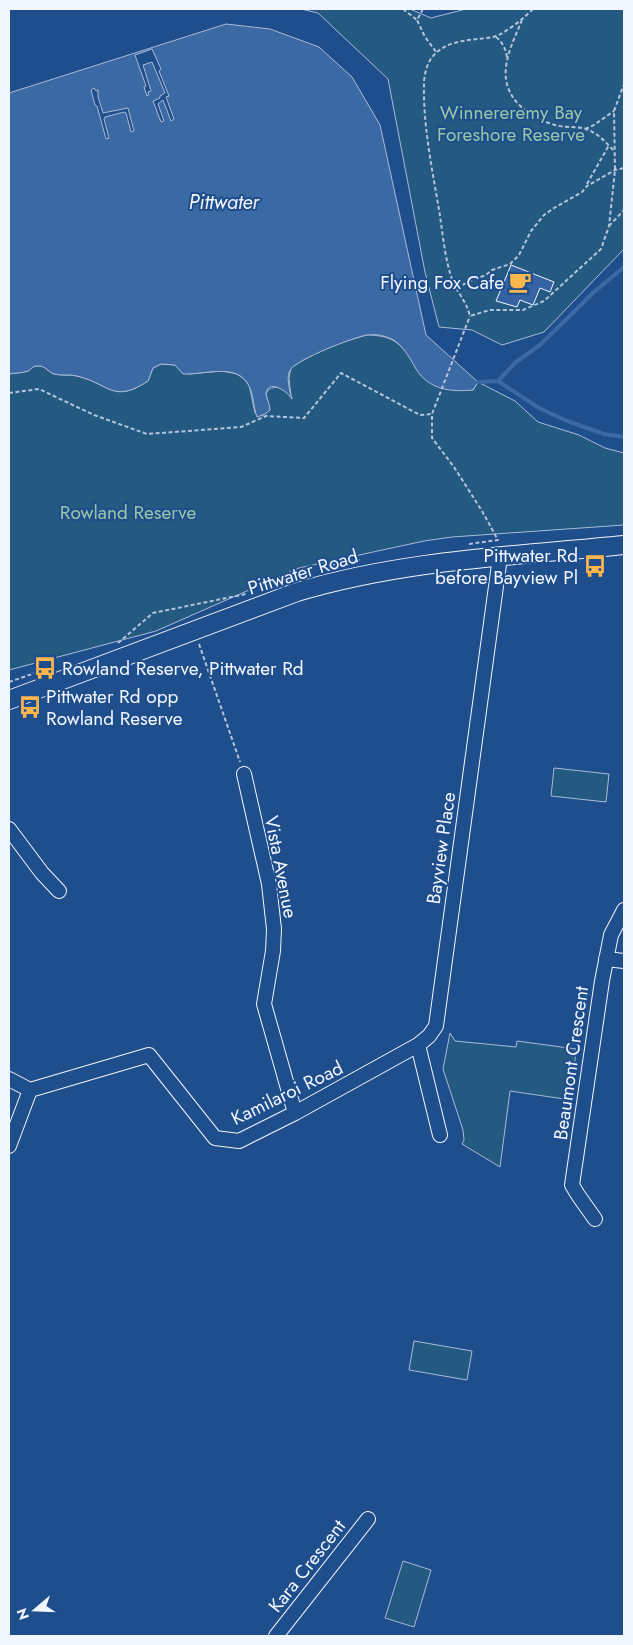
<svg xmlns="http://www.w3.org/2000/svg" width="633" height="1645" font-family="Jost,sans-serif">
	<rect width="100%" height="100%" fill="#1f4e8c"/>
	<!-- green -->
	<path fill="#245a82" stroke="#a8bbd7" d="M301,9H410L431,18L466,9H624V249L544,332L502,345L472,330L439,327L425,272L388,79L318,13Z
		M367,335C395,335 404,346 417,370L473,390L478,382L515,401L538,422L579,435L605,448L624,453V525L452,537L424,541L299,568L156,631L9,670V374C14,373 23,373 28,371C32,369 32,366 37,366C45,365 48,372 54,374C61,376 70,374 77,376C110,384 113,404 148,381L153,368L161,364L175,365L188,374L222,371L237,374L244,379L249,385L255,413L262,416L270,410L266,394L268,390C278,384 284,389 291,396L289,378L291,368C313,352 341,342 367,335Z
		M554,768L609,774L606,802L551,796Z
		M450,1033L455,1041L516,1047L517,1041L576,1049L571,1100L510,1091L500,1167L462,1144L464,1140L463,1130L443,1069Z
		M414,1341L472,1351L467,1380L409,1370Z
		M403,1561L431,1570L414,1627L385,1618Z"/>
	<!-- water -->
	<path fill="#3b69a3" stroke="#a8bbd7" d="M226,24L270,29L319,47L352,77L380,125L426,335L478,382L473,390C451,392 429,390 416,369C412,362 409,356 404,350C400,345 396,340 389,338C383,335 374,334 367,335C354,337 298,359 291,369C285,376 290,391 292,399C287,391 268,378 266,394C266,398 270,404 270,410L265,414L257,417C253,407 254,395 249,386C238,362 203,375 183,374L175,365L161,364L153,368L148,381C113,404 110,384 77,376C70,374 61,376 54,374C48,372 45,365 37,366C32,366 32,369 28,371C23,373 14,373 9,374V93Z"/>
	<!-- pier -->
	<path fill="#1f4e8c" stroke="#a8bbd7" d="M152,49L161,69L159,71L169,96L166,97L174,119L171,121L163,100L158,104L164,121L161,122L153,101L160,98V96L165,93L152,62L143,65L151,91L148,92L149,95L147,96L144,87L146,86L135,55Z
		M94,88L96,91L98,90V97L103,113L128,108L134,131L131,132L126,113L124,112L105,117L104,119L109,138L106,139L97,106L95,105L91,90Z"/>
	<g fill="none" stroke-linecap="round" stroke-linejoin="round">
		<!-- stream -->
		<path stroke="#3b69a3" stroke-width="4" d="M498,381L516,362L540,345L594,292L624,267
			M478,382L498,381L539,408L567,421L604,434L624,437"/>
	</g>
	<!-- building -->
	<path fill="#3563a3" stroke="#f2f6ff" d="M511,265L554,282L550,292L540,288L533,305L520,300L517,307L496,301Z"/>
	<g fill="none" stroke-linecap="round" stroke-linejoin="round">
		<defs>
			<path id="minor" d="M244,774L269,884L274,929L273,951L264,1004L295,1113
				M9,829L42,873L59,891
				M606,959L624,961
				M9,1079L30,1090
				M30,1090L149,1055L215,1138L239,1141L295,1113L418,1045
				M440,1135L418,1045L429,1036L436,1026L500,557
				M9,1146L30,1090
				M595,1219L578,1195L572,1185L602,981L611,935L624,910
				M276,1636L368,1519"/>
			<path id="major" d="M9,700L297,592C403,560 514,556 624,545"/>
		</defs>
		<!-- minor casing -->
		<use href="#minor" stroke="#f2f6ff" stroke-width="16"/>
		<!-- major casing -->
		<use href="#major" stroke="#f2f6ff" stroke-width="20"/>
		<!-- path -->
		<path stroke="#b3c4dc" stroke-width="2" stroke-dasharray="4 2.5" stroke-linecap="butt" d="M403,9L417,20
			M423,9L417,20L425,37L437,53
			M533,9C524,18 505,34 493,37C472,41 449,38 433,56C427,63 424,75 424,84C423,128 433,173 440,216C443,236 445,259 452,279C457,293 466,300 470,316L490,310H523L544,301L601,249L609,226L615,170L614,111L624,84
			M522,20C516,35 508,50 506,67C502,98 528,117 555,125C565,128 576,126 586,129C597,133 605,141 613,150
			M496,37C503,43 506,49 507,58
			M585,129L594,125L614,111
			M587,184L609,145
			M609,226L624,210
			M457,288L470,281L486,275L492,270L510,264L519,255L531,231L544,215L554,208L582,192L587,186L615,170L624,168
			M9,393L39,389L94,415L147,434L241,427L266,416L304,418L341,373L420,415L432,414
			M469,544L498,540L482,511L454,467L432,438V414L470,316
			M319,570L331,565L360,560
			M118,643L153,613L246,594
			M199,644L240,762
			M9,682L41,671"/>
		<!-- minor -->
		<use href="#minor" stroke="#1f4e8c" stroke-width="14"/>
		<!-- major -->
		<use href="#major" stroke="#1f4e8c" stroke-width="18"/>
	</g>
	<!-- icons -->
	<defs>
		<symbol id="cafe-bare" viewBox="-9 -9 18 18"><path d="M-5.5-4.5H6V0H3Q3 3.5 0 3.5H-2.5Q-5.5 3.5-5.5 0ZM3-3.2v2h1.7v-2ZM-6 4.5H4V6H-6Z" fill="#ffb74d" stroke="#1f4e8c" stroke-width="2.5" paint-order="stroke"/></symbol>
		<symbol id="bus-bare" viewBox="-9 -9 18 18"><path d="M-5-6H5V4H4V6H2V4H-2V6H-4V4H-5ZM-3.5-4V0h7V-4ZM-3.5 1.2v1.5H-2V1.2ZM2 1.2v1.5H3.5V1.2Z" fill="#ffb74d" stroke="#1f4e8c" stroke-width="2.5" paint-order="stroke"/></symbol>
	</defs>
	<g fill-rule="evenodd">
		<use href="#cafe-bare" x="504" y="266" width="32" height="32"/>
		<use href="#bus-bare" x="579" y="550" width="32" height="32"/>
		<use href="#bus-bare" x="29" y="652" width="32" height="32"/>
		<use href="#bus-bare" x="14" y="691" width="32" height="32"/>
	</g>
	<g text-anchor="middle" dominant-baseline="central" stroke-width="4" stroke-linejoin="round" paint-order="stroke">
		<!-- park labels -->
		<g font-size="19" fill="#97c8a6" stroke="#1f4e8c">
			<text x="511" y="112">Winnereremy Bay<tspan x="511" dy="22">Foreshore Reserve</tspan></text>
			<text x="128" y="512">Rowland Reserve</text>
		</g>
		<!-- poi labels -->
		<g font-size="19" fill="#f2f6ff" stroke="#1f4e8c" text-anchor="end">
			<text x="504" y="282">Flying Fox Cafe</text>
			<text x="578" y="555">Pittwater Rd<tspan x="578" dy="22">before Bayview Pl</tspan></text>
			<text x="62" y="668" text-anchor="start">Rowland Reserve, Pittwater Rd</text>
			<text x="46" y="696" text-anchor="start">Pittwater Rd opp<tspan x="46" dy="22">Rowland Reserve</tspan></text>
		</g>
		<!-- street labels -->
		<g font-size="19" fill="#f2f6ff" stroke="#1f4e8c">
			<text transform="translate(303 572) rotate(-17)">Pittwater Road</text>
			<text transform="translate(441 848) rotate(-82)">Bayview Place</text>
			<text transform="translate(281 867) rotate(79)">Vista Avenue</text>
			<text transform="translate(571 1063) rotate(-82)">Beaumont Crescent</text>
			<text transform="translate(287 1093) rotate(-26)">Kamilaroi Road</text>
			<text transform="translate(307 1566) rotate(-52)">Kara Crescent</text>
		</g>
		<!-- water labels -->
		<g font-size="20" font-style="italic" fill="#f2f6ff" stroke="#1f4e8c">
			<text x="224" y="202">Pittwater</text>
		</g>
	</g>
	<!-- border -->
	<rect width="633" height="1645" fill="none" stroke="#f2f6ff" stroke-width="20"/>
	<!-- north arrow -->
	<g transform="translate(35 1610) rotate(251)" stroke="#1f4e8c" stroke-width="4" paint-order="stroke">
	<path d="M0-4L9 19L0 12L-9 19Z" fill="#f2f6ff"/>
	<text y="-8" font-size="14" font-weight="bold" text-anchor="middle" fill="#f2f6ff">N</text>
	</g>
</svg>
